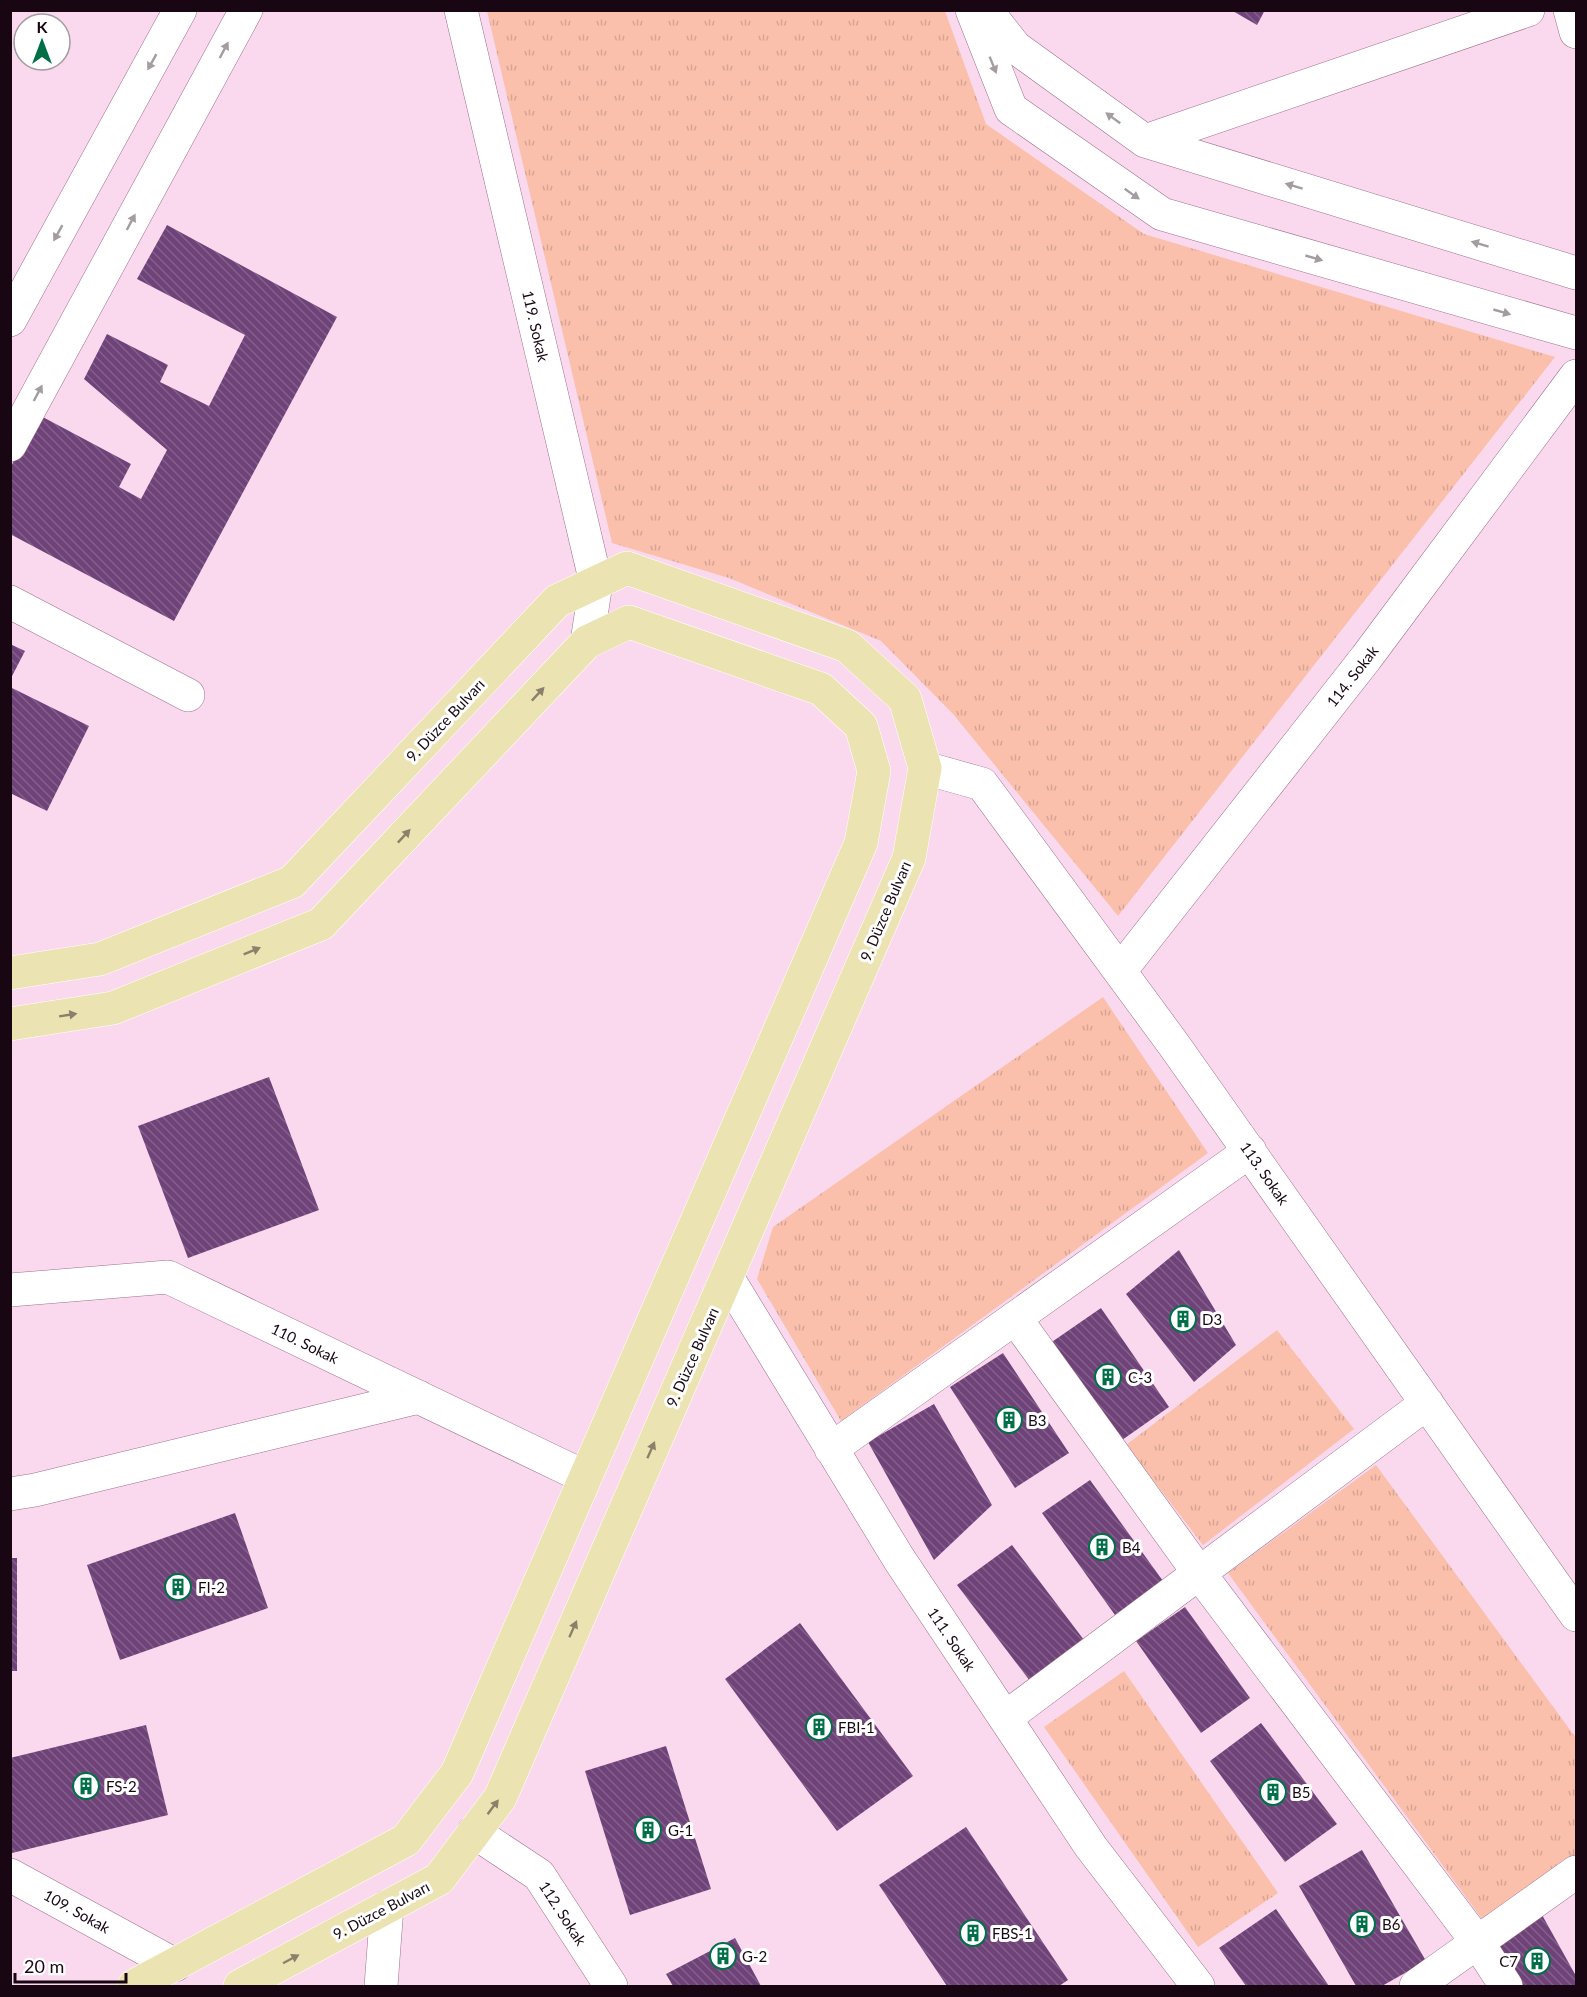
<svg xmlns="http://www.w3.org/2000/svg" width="1587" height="1997" font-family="Lato,sans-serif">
	<defs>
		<pattern id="park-tufts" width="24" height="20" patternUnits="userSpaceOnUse" patternTransform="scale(1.5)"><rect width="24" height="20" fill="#fbc0ac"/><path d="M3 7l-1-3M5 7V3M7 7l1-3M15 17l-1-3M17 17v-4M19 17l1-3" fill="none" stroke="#d6a493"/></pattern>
		<pattern id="building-back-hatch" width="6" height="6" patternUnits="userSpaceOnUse" patternTransform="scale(1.5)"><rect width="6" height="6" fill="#6f4379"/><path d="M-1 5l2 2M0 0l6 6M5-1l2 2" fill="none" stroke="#826089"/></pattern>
	</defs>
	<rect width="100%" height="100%" fill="#fad9ee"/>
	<!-- park -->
	<path fill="url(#park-tufts)" d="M487,11H945L986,124L1144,234L1555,357L1118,916L953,714L881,641L729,578L612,543Z
		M1103,997L1208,1153L841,1421L757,1279L773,1227Z
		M1277,1330L1354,1429L1203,1545L1126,1445Z
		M1376,1465L1576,1738V1856L1485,1923L1228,1573Z
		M1124,1671L1278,1893L1198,1947L1044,1727Z"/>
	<!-- building -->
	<path fill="url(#building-back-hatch)" d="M1231,10H1265L1257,25Z
		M167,225L337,317L174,621L10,534V468L39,415L131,464L119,487L141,499L167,450L84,379L107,334L168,365L160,382L209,406L245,335L137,279Z
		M10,644L25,651L10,680Z
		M10,687L89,726L47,811L10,793Z
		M269,1077L319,1210L188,1258L138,1126Z
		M1179,1250L1236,1345L1194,1382L1126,1294Z
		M1101,1308L1169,1407L1115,1445L1046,1346Z
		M1003,1353L1069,1453L1015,1488L950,1387Z
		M934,1404L992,1505L934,1560L868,1442Z
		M1090,1480L1163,1581L1115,1615L1042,1513Z
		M235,1513L268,1608L120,1660L87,1565Z
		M1012,1545L1084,1640L1030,1681L957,1585Z
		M10,1558H17V1671H10Z
		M1185,1607L1250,1698L1201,1733L1136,1641Z
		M800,1623L913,1776L837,1831L725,1679Z
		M1261,1723L1337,1824L1285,1862L1210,1761Z
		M146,1725L168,1815L12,1853L10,1846V1758Z
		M666,1746L711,1889L630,1915L585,1771Z
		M966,1827L1068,1980L1059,1986H947L879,1885Z
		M1362,1850L1426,1961L1382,1986H1356L1299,1886Z
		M1276,1909L1329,1986H1246L1219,1948Z
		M1541,1913L1576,1976V1986H1523L1495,1945Z
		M735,1938L761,1986H673L666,1974Z"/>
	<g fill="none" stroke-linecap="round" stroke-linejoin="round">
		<defs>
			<path id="minor" d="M461,10L596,583L587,642
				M972,10L1011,109L1162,214L1576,333
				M986,10L1015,47L1145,141L1576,273
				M1570,10L1576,32
				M1145,141L1528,10
				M10,320L180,10
				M10,445L246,10
				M10,602L188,695
				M925,768L982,784L1174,1045L1576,1615
				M1120,971L1366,658L1576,376
				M727,1277L899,1559L1091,1847L1198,1986
				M10,1290L168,1277L585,1477
				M1015,1318L1199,1573L1478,1943L1506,1986
				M831,1449L1250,1151
				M10,1494L35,1490L419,1397
				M1005,1718L1427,1403
				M474,1832L539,1875L611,1986
				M10,1875L175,1965
				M381,1986L387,1907
				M1416,1986L1576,1872"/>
			<path id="major" d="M10,973L100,959L292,882L557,601L627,568L847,646L905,699L925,768L909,858L500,1798L439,1879L240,1986
				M10,1024L113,1008L321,924L587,642L629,622L821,689L861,726L874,771L861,843L457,1773L406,1840L134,1986"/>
		</defs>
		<!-- minor casing -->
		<use href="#minor" stroke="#a0708f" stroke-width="34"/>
		<!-- major casing -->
		<use href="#major" stroke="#fff" stroke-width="34"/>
		<!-- minor -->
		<use href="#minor" stroke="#fff" stroke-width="33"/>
		<!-- major -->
		<use href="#major" stroke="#ece3b3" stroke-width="33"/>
	</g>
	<!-- one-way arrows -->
	<defs><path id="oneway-solid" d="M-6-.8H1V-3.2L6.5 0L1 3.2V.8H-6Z" transform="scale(1.5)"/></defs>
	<g fill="#a39ca1">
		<use href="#oneway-solid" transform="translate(224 50) rotate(-62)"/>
		<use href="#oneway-solid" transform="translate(152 62) rotate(119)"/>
		<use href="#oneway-solid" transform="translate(993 65) rotate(68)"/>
		<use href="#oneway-solid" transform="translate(1113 118) rotate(-144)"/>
		<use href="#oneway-solid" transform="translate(1294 186) rotate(-163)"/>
		<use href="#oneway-solid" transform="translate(1132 194) rotate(35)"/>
		<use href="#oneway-solid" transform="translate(131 222) rotate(-62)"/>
		<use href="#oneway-solid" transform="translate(58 233) rotate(119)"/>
		<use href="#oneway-solid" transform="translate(1480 244) rotate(-163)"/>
		<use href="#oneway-solid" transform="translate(1314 258) rotate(16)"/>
		<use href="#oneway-solid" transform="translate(1502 312) rotate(16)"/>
		<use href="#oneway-solid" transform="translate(38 393) rotate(-62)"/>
	</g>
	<g fill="#8d806b">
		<use href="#oneway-solid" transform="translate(538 694) rotate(-47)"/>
		<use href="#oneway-solid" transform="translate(404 836) rotate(-47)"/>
		<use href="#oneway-solid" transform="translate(252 951) rotate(-22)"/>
		<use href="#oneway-solid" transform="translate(68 1015) rotate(-9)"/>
		<use href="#oneway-solid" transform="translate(651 1450) rotate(-66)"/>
		<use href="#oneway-solid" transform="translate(573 1629) rotate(-66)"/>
		<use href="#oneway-solid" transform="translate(493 1807) rotate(-53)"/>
		<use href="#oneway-solid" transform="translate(291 1959) rotate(-28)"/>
	</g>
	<!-- icons -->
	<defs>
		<symbol id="building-ring" viewBox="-11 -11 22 22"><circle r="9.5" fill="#fff" stroke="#016f47" stroke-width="1.5"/><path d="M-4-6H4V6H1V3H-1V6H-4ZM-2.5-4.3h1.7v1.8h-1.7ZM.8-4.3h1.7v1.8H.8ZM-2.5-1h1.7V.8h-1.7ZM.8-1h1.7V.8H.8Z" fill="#016f47"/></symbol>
	</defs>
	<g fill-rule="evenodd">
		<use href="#building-ring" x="1168" y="1304" width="30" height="30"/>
		<use href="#building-ring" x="1093" y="1362" width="30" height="30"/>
		<use href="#building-ring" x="994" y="1405" width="30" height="30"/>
		<use href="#building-ring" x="1087" y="1532" width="30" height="30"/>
		<use href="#building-ring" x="163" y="1572" width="30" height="30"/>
		<use href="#building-ring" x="804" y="1712" width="30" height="30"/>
		<use href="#building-ring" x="71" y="1771" width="30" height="30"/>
		<use href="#building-ring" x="1258" y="1777" width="30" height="30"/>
		<use href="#building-ring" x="633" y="1815" width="30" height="30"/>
		<use href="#building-ring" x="1347" y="1909" width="30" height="30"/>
		<use href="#building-ring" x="958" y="1918" width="30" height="30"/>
		<use href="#building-ring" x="708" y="1941" width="30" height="30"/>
		<use href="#building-ring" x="1522" y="1946" width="30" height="30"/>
	</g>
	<g text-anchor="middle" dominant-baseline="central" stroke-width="6" stroke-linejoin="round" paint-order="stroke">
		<!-- street labels -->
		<g font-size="15" fill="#180713" stroke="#fff">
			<text transform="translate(536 326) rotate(77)">119. Sokak</text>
			<text transform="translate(1352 676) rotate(-52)">114. Sokak</text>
			<text transform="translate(445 720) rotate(-47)">9. Düzce Bulvarı</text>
			<text transform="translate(885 911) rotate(-67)">9. Düzce Bulvarı</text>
			<text transform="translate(1265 1173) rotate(55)">113. Sokak</text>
			<text transform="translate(305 1343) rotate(26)">110. Sokak</text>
			<text transform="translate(692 1357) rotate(-66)">9. Düzce Bulvarı</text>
			<text transform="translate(952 1639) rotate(56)">111. Sokak</text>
			<text transform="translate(381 1910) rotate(-28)">9. Düzce Bulvarı</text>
			<text transform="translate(77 1911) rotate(29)">109. Sokak</text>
			<text transform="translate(563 1913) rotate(57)">112. Sokak</text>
		</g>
		<!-- poi labels -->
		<g font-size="15" fill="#180713" stroke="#fff" text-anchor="start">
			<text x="1202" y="1319">D3</text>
			<text x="1128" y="1377">C-3</text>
			<text x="1028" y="1420">B3</text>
			<text x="1122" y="1547">B4</text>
			<text x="198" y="1587">FI-2</text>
			<text x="838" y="1727">FBI-1</text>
			<text x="106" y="1786">FS-2</text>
			<text x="1292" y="1792">B5</text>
			<text x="668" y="1830">G-1</text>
			<text x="1382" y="1924">B6</text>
			<text x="992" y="1933">FBS-1</text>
			<text x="742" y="1956">G-2</text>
			<text x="1518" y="1961" text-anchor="end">C7</text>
		</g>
	</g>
	<!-- border -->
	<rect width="1587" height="1997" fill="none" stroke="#180713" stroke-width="24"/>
	<!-- north arrow -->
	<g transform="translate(42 42)"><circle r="28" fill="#ffffff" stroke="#a39ca1" stroke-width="1.5"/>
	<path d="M0-4.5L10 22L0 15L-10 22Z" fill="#016f47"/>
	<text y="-9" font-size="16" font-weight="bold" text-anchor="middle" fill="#180713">K</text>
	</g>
	<!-- scale -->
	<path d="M15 1973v9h111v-9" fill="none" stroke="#180713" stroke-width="3"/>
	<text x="24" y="1973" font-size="18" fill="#180713" stroke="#ffffff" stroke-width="4.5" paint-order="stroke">20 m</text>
</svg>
